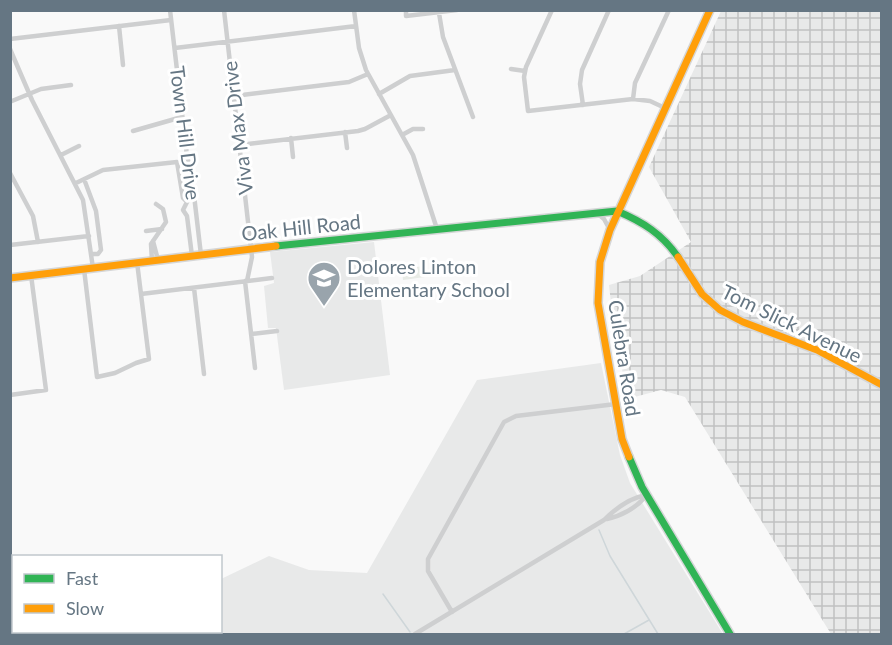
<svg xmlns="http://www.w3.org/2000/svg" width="892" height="645" font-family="Lato,sans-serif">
	<defs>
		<pattern id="industrial-grid" width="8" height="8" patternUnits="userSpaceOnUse" patternTransform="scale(1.5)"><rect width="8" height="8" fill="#e8e9e9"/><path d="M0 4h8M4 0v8" fill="none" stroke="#c0c1c2"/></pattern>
	</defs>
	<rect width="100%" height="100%" fill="#f9f9f9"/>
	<!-- built -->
	<path fill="#e8e9e9" d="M374,242L390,375L284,390L276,328H268L264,286L274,283L270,252Z
		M601,363L620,455L630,483L723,634H171L173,632H220L221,579L269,556L309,570L367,573L477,380Z"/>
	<!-- industrial -->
	<path fill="url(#industrial-grid)" d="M721,11H881V634H831L685,397L661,390L627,399L611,303L609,285L640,276L691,242L649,167Z"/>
	<!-- grass -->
	<path fill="#e8ebe6" d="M424,266L425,277L403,280L402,269Z
		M13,608L14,632H38V634H11V612Z"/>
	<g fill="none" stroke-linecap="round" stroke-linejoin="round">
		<!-- stream -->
		<path stroke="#ced6d9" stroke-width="1.5" d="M599,530L610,556L658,634
			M383,594L410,632
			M624,634L649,620"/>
		<defs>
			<path id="fast" d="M276,246L617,211C643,222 662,234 678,257
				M629,457L642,487L730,634"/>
			<path id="slow" d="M678,257L702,294L720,310L743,322L817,350L882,385
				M10,278L276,246
				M629,457L622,439L598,303L600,262L610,230L710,10"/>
		</defs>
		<!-- fast casing -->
		<use href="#fast" stroke="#d5d6d7" stroke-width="10"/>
		<!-- slow casing -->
		<use href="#slow" stroke="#d5d6d7" stroke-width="10"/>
		<!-- street -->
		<path stroke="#cecfd0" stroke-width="4.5" d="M170,10L187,156L192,178L201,255
			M224,10L252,257L247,281
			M354,10L359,48L366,70L413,155L437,229
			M406,10V16L457,10
			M552,10L526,67L524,77L528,111L633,99L650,101L665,108
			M439,13L443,37L473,117
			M119,26L123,65
			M10,39L171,20
			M175,48L356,26
			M10,49L32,100L83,200L93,268
			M511,69L525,71
			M379,94L410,76L455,70
			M234,96L349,82L368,74
			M633,99L635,83L669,10
			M12,101L41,89L71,85
			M583,105L580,84L582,70L609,10
			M133,131L182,117
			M345,132L347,148
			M402,135L413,129H423
			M291,138L293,157
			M240,145L358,131L365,129L391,115
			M61,155L79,146
			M10,173L33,216L38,242
			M84,179L96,211L101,250L98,254H92
			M76,183L103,170L177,162L183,198L187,202L183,210L187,216L192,256
			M598,214L604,219L610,230
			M146,231L162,229
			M153,241L158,260
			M10,245L89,236
			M152,261L151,244L166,222L163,209L156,204
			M84,269L97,377L115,373L136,363L149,359L137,262
			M245,281L255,368
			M194,288L204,374
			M141,294L272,278
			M251,334L277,331
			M10,395L46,390L31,275
			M607,519C621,516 636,508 645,497
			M452,612L428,571V559L504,422L516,416L616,404
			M415,634L604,520C616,508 630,498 646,495"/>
		<!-- fast -->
		<use href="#fast" stroke="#30b455" stroke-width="7"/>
		<!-- slow -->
		<use href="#slow" stroke="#ff9f0a" stroke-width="7"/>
	</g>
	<!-- icons -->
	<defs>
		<symbol id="school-pin" viewBox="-11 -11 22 30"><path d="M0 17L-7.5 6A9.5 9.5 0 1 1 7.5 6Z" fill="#99a4ac" stroke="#fff"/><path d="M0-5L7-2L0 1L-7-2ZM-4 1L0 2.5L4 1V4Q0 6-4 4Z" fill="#fff"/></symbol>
	</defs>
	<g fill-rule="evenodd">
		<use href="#school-pin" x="305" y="259" width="38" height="52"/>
	</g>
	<g text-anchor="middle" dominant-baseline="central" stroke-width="6" stroke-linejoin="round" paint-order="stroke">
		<!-- street labels -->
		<g font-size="20" fill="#657683" stroke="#fff">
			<text transform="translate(237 128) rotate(-97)">Viva Max Drive</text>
			<text transform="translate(186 133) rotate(83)">Town Hill Drive</text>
			<text transform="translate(301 227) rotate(-6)">Oak Hill Road</text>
			<text transform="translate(792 323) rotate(26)">Tom Slick Avenue</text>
			<text transform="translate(625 358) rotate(81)">Culebra Road</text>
		</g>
		<!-- poi labels -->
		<g font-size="20" fill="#657683" stroke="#fff" text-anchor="start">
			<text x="347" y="266">Dolores Linton<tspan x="347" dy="23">Elementary School</tspan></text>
		</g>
	</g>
	<!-- border -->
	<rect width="892" height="645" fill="none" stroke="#657683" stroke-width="24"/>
	<!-- legend -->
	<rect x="12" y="555" width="210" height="78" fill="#ffffff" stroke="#c1c8cd" stroke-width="1.5"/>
	<rect x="24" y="574" width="30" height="9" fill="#30b455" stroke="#c1c8cd" stroke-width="1.5"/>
	<text x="66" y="585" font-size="18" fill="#657683">Fast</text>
	<rect x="24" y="604" width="30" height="9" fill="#ff9f0a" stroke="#c1c8cd" stroke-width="1.5"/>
	<text x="66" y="615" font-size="18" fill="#657683">Slow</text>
</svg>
